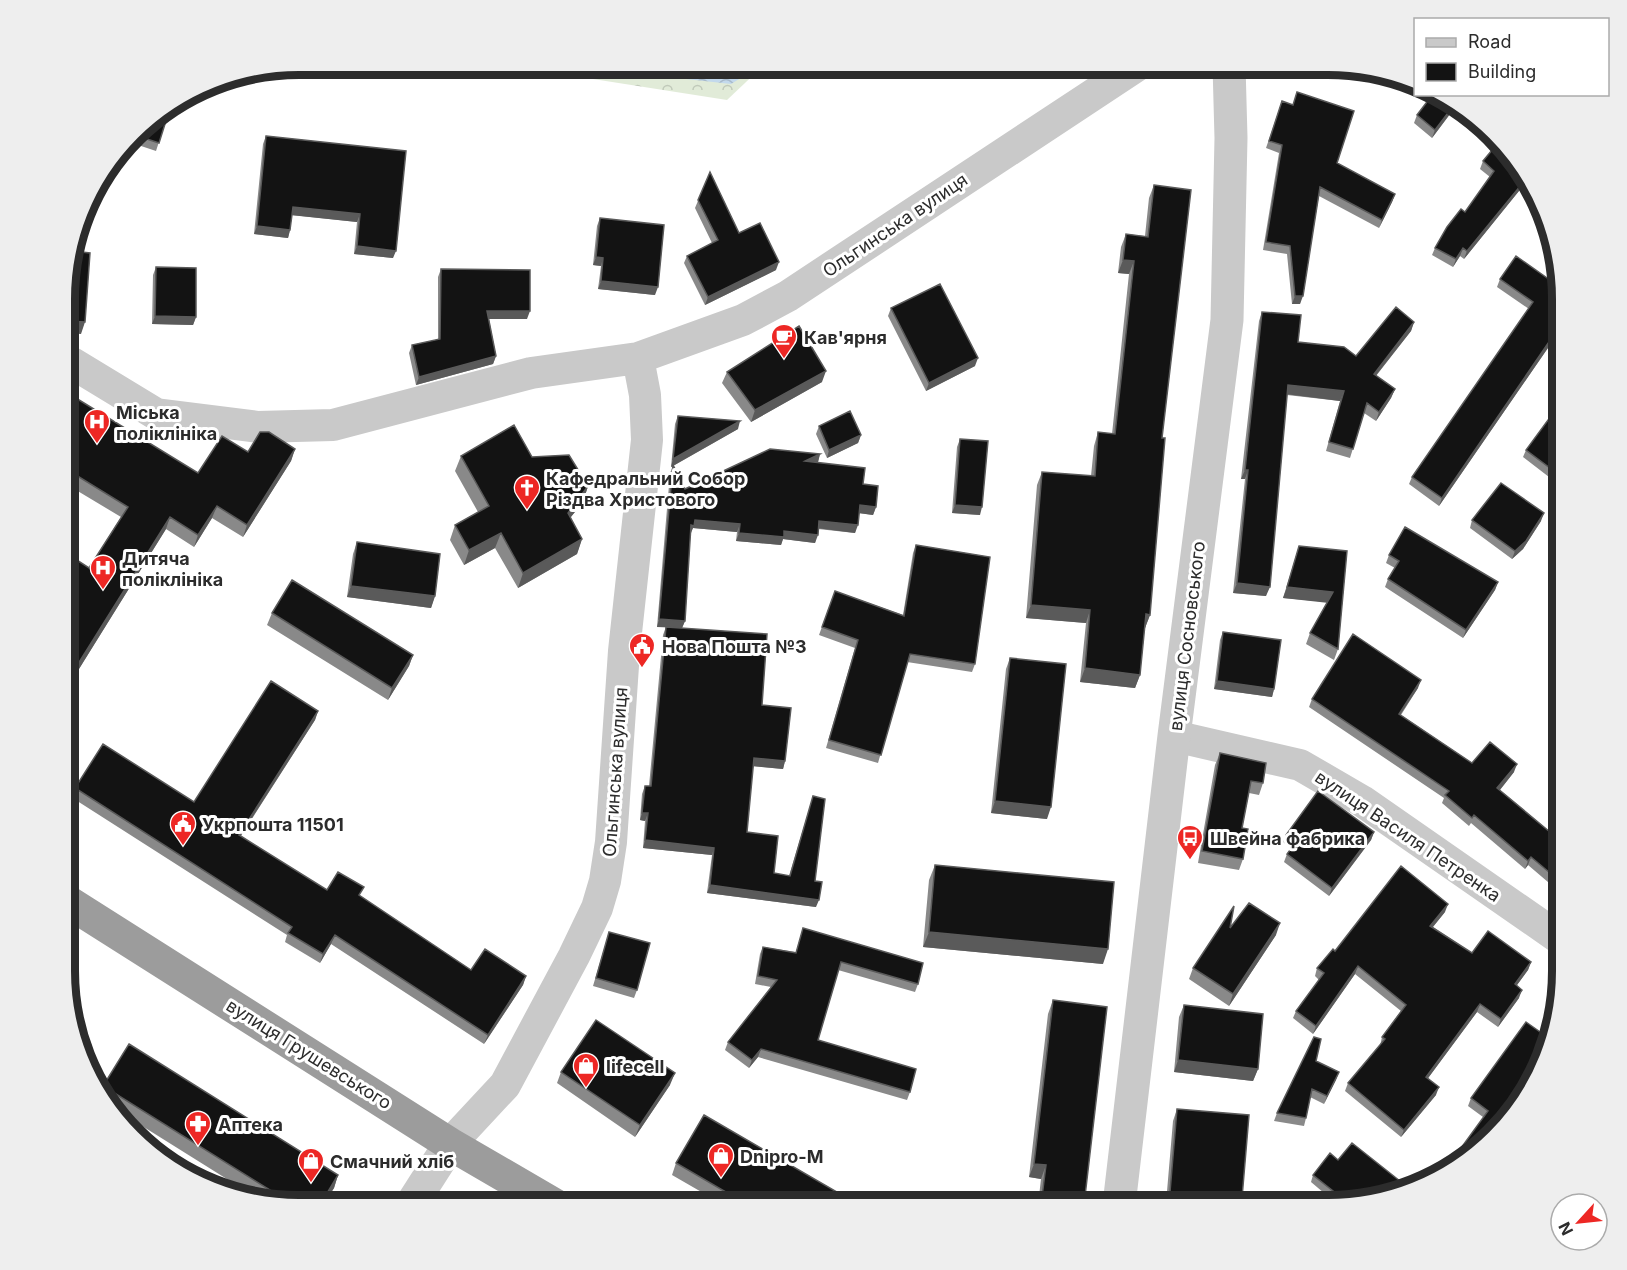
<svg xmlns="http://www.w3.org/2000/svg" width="1627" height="1270" font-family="Inter,sans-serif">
	<defs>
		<pattern id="forest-crowns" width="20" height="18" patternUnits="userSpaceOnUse" patternTransform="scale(1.5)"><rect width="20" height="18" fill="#e1ebd8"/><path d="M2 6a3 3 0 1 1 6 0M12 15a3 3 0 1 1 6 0" fill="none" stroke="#c1caba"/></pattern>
		<pattern id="water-waves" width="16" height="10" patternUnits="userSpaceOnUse" patternTransform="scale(1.5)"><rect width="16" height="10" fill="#c3d9ec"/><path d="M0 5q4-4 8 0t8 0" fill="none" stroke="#a8bacb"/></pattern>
	</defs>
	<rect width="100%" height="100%" fill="#fff"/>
	<!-- forest -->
	<path fill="url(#forest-crowns)" d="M582,65H764L727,100L593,79Z"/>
	<!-- water -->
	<path fill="url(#water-waves)" d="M651,65H762L731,84L668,77Z"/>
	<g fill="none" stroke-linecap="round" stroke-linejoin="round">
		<!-- minor -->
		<path stroke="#c9c9c9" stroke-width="32" d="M66,362L72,363L156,414L258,427L333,425L531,373L638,358L743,320L788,296L1138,65
			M1174,736L1300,765L1362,801L1562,940
			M450,1144L505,1085L574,956L597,908L605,881L611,842L624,651L647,440L645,395L638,358"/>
		<!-- tertiary -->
		<path stroke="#c9c9c9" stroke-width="33" d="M411,1205L450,1144
			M1119,1205L1174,736L1227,320L1231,138L1229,65"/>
		<!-- trunk -->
		<path stroke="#9c9c9c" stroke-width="33" d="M65,900L450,1144L555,1205"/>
	</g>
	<!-- wall -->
	<path fill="#898989" d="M1282,101L1337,163L1395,194L1392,202L1379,228L1319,196L1300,304H1292L1287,254L1263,250L1279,153L1266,148Z
		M1456,106L1432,138L1414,123L1417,115Z
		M170,108L156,151L132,143L135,135Z
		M266,136L406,151L393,258L354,254L357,222L292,215L290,230L288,238L254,234L263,144Z
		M1483,161L1527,181L1464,259L1460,256L1453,267L1432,255L1435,248L1465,212L1490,177L1480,169Z
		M710,172L739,233L776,270L705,305L684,263L687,256L712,243L695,208Z
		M1154,185L1162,438L1150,615L1145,628H1144L1140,675L1135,688L1080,682L1086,623L1026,618L1037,485L1042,472L1091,476L1094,446L1098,432L1112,434L1129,274L1118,273L1121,247L1126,234L1145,236L1149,198Z
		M600,218L655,295L598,289L601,266L593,265L597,226Z
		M156,267L196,317L193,325L152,324L153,275Z
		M441,269L527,319H489L496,356L493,364L416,385L409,353L412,345L438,340V277Z
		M1500,279L1562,299V330L1561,329L1439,506L1409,484L1412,477L1529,309L1497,287Z
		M891,308L975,366L926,391L888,316Z
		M1262,312L1298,342L1356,356L1414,322L1411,331L1376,376L1395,389L1391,398L1376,421L1364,413L1350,458L1326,451L1340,401L1287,395L1266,596L1233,593L1245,479H1241L1259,321Z
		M727,372L822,382L751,422L722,383Z
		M66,392L198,473L248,452L295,449L291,461L243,537L212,518L194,547L166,529L69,685L66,683V553L89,568L121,517L66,484Z
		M1562,401V487L1523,457L1526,450Z
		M678,416L738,429L673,466L685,489L820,454L818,462L816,463L863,484L876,507L873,515L859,513L855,533L818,529L815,543L783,539L781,545L736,541L737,532L693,528L690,533L685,621L682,628L762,705L785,761L783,769L753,766L747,832L774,873L789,876L813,796L816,907L707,893L712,855L643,848L645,821L640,820L642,794L645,786H649L663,635L666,627H657L670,473L673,466L671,467L675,424Z
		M819,426L861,435L858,443L827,458L816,434Z
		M960,439L980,515L952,513L957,447Z
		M461,456L588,486L583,502L570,518L582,539L577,554L518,588L495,548L464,565L450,540L455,525L478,512L455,471Z
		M1472,520L1541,521L1523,549L1512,559L1470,528Z
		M357,542L435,596L431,608L347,597L353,554Z
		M916,545L975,664L972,672L907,662L878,763L826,748L855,648L819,635L835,591L903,615L913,553Z
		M1299,546L1347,551L1338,649L1334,660L1306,644L1310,633L1327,602L1283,598Z
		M1389,555L1498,582L1495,590L1463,638L1385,587L1388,579L1395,568L1386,563Z
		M272,613L413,655L409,666L388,700L267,625Z
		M1223,632L1274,689L1272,697L1214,689L1220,640Z
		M1010,658L1047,819L991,813L1006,669Z
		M1418,688L1401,715L1472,763L1514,772L1500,790L1562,842V894L1528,865L1525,869L1471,823L1469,826L1442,803L1444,798L1309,707L1312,699Z
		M318,711L315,720L241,836L327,890L360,896L471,970L526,976L523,985L484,1044L331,944L320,963L285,942L287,935L71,797L75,788L194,802Z
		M1220,753L1263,783L1259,795L1249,793L1242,828L1243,859L1239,870L1198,863L1215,765Z
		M1374,832L1371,840L1329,896L1284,862L1287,854L1291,848L1283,842L1286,835Z
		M935,865L1103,964L923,947L929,880Z
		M1445,912L1433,927L1472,953L1531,962L1528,970L1516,986L1519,998L1498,1027L1477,1012L1428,1078L1436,1095L1401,1137L1345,1091L1348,1083L1380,1046L1382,1037L1401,1011L1355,974L1313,1034L1293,1018L1296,1011L1319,980L1315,976L1317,968L1335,951Z
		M803,928L918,984L915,992L838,970L818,1040L910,1092L907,1100L758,1057L749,1068L725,1050L728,1042L771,987L755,984L760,954L763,947L796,952Z
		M1230,928L1276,935L1229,1006L1189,979L1193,968Z
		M609,932L637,990L634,998L593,986Z
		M1053,1000L1084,1205H1038L1041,1179L1029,1177L1048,1014Z
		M1184,1005L1258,1069L1253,1081L1174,1072L1179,1017Z
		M1545,1057L1521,1090L1483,1117L1468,1106L1471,1098Z
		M1316,1061L1339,1072L1324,1104L1310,1097L1306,1118L1304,1126L1274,1121L1277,1113Z
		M561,1072L670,1085L635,1137L557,1083Z
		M103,1086L338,1175L334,1188L323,1205H284L259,1199L115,1109L101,1091Z
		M1177,1109L1249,1115L1166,1203L1173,1121Z
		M1338,1160L1410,1189L1337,1204L1311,1182L1313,1175Z
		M676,1163L849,1199L847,1205H724L672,1175Z"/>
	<!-- shaded-wall -->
	<path fill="#5a5a5a" d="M1454,105L1456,106L1432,138L1435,130Z
		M1526,179L1527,181L1464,259L1467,251Z
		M1395,194L1392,202L1379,228L1382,220Z
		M293,207L360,214L357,222L290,215Z
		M257,226L290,230L288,238L254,234Z
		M357,246L396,251L393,258L354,254Z
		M1463,248L1460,256L1453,267L1456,259Z
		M596,257L603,258L601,266L593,265Z
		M1123,260L1134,261L1129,274L1118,273Z
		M779,262L776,270L705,305L708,297Z
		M601,281L658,287L655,295L598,289Z
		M1295,296H1303L1300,304H1292Z
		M487,311H530L527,319H484Z
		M155,316L196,317L193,325L152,324Z
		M66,321L85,322L81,334L66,333Z
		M1414,322L1411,331L1370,383L1374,374Z
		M1562,323L1561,329L1439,506L1442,498Z
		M496,356L493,364L416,385L419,377Z
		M978,358L975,366L926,391L929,383Z
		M826,371L822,382L751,422L755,410Z
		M1288,385L1344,391L1340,401L1285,394Z
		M1395,389L1391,398L1376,421L1379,412Z
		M740,421L738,429L671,467L673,459Z
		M861,435L858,443L827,458L829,450Z
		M295,449L291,461L243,537L247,525Z
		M820,454L818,462L802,469L805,461Z
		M1245,470H1248L1245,479H1241Z
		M588,486L583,502L562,528L568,513Z
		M860,505L876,507L873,515L858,513Z
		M955,505L982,507L980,515L952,513Z
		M217,506L212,518L194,547L198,535Z
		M1544,513L1541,521L1523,549L1512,559L1515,551Z
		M170,517L166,529L69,685L73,672Z
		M695,520L740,524L737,532L693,528L691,533H688L691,525Z
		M819,521L858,525L855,533L816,528Z
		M784,531L818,535L815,543L783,539L781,545L736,541L739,533Z
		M501,533L495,548L464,565L469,550Z
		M582,539L577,554L518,588L523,573Z
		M1498,582L1495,590L1463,638L1466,630Z
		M1237,583L1270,587L1266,596L1233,593Z
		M351,586L435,596L431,608L347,597Z
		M1287,587L1333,592L1329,603L1283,598Z
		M1031,605L1090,610L1086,623L1026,618Z
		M1146,614L1150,615L1145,628H1141Z
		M659,619L685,621L682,628L657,627Z
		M413,655L409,666L388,700L392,688Z
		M1085,668L1140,675L1135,688L1080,682Z
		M1421,680L1418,688L1396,721L1399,714Z
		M1217,681L1274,689L1272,697L1214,689Z
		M318,711L315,720L236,843L239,835Z
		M754,758L785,761L783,769L751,766Z
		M1517,764L1514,772L1495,796L1497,788Z
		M995,801L1051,807L1047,819L991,813Z
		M642,813H648L645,821L640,820Z
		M1374,832L1371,840L1329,896L1332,888Z
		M645,840L714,848L712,855L643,848Z
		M1531,857L1528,865L1525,869L1528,861Z
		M710,885L819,900L816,907L707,893Z
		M1448,904L1445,912L1427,934L1430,926Z
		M1280,923L1276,935L1229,1006L1233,994Z
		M929,932L1108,949L1103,964L923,947Z
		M335,935L331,944L320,963L323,954Z
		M1531,962L1528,970L1512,992L1515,984Z
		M1358,966L1355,974L1313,1034L1316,1026Z
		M526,976L523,985L484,1044L488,1035Z
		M1522,990L1519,998L1498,1027L1501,1019Z
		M1480,1004L1477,1012L1423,1085L1426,1077Z
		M761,1049L758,1057L749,1068L752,1060Z
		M1547,1051L1545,1057L1517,1096L1519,1089Z
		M1178,1060L1258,1069L1253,1081L1174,1072Z
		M1339,1072L1336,1080L1324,1104L1327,1096Z
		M675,1073L670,1085L635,1137L640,1125Z
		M1439,1087L1436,1095L1401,1137L1404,1130Z
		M1034,1164L1046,1165L1041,1179L1029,1177Z
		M338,1175L334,1188L323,1205H320Z
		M1170,1192L1242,1198L1239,1205H1189L1166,1203Z"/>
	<!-- building -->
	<path fill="#131313" stroke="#5a5a5a" stroke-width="1.5" d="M1297,92L1354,111L1337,163L1395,194L1382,220L1320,187L1303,296H1295L1290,246L1266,242L1282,145L1269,141L1282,101L1293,105Z
		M1433,94H1437L1454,105L1435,130L1417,115Z
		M170,108L159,143L135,135L145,122Z
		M266,136L406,151L396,251L357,246L360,214L293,207L290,230L257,226Z
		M1498,143L1526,179L1467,251L1463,248L1456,259L1435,248L1447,227L1461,209L1465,212L1494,171L1483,161Z
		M710,172L739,233L760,223L779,262L708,297L687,256L718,240L698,200Z
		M1154,185L1191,190L1162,438H1165L1150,615L1146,614L1140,675L1085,668L1090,610L1031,605L1042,472L1095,476L1098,432L1115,434L1134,261L1123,260L1126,234L1148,237Z
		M600,218L664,225L658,287L601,281L603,258L596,257Z
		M72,251L90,253L85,322L66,321L67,268Z
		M1516,256L1550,280L1556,272L1562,299V323L1442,498L1412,477L1533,302L1500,279Z
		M156,267L196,268V317L155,316Z
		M441,269L530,270V311H487L496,356L419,377L412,345L440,339Z
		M940,284L978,358L929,383L891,308Z
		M1396,307L1414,322L1374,374L1395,389L1379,412L1367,403L1353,449L1329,442L1344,391L1288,385L1270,587L1237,583L1248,470H1245L1262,312L1301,315L1298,342L1344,347L1356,356Z
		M799,326L826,371L755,410L727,372Z
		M66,392L198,473L222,436L248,452L260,432H269L295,449L247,525L217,506L198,535L170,517L73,672L66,668V553L89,568L128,507L66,469Z
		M1562,401V477L1526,450Z
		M850,411L861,435L829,450L819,426Z
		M678,416L740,421L673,459Z
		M514,425L532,457L569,455L588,486L568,513L582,539L523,573L501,533L469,550L455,525L489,506L461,456Z
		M960,439L988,441L982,507L955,505Z
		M770,449L820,454L805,461L865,468L863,484L878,486L876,507L860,505L858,525L819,521L818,535L784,531V537L739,533L740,524L695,520L694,526L691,525L685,621L659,619L673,465L685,489Z
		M1501,483L1544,513L1526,541L1515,551L1472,520Z
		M1405,527L1498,582L1466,630L1388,579L1399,561L1389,555Z
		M357,542L440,554L435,596L351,586Z
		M916,545L990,557L975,664L910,654L881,755L829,740L858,640L822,627L835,591L904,616Z
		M1299,546L1347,551L1338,649L1310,633L1333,592L1287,587Z
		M292,580L413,655L392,688L272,613Z
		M666,627L767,634L762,705L791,708L785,761L754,758L747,832L778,836L774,873L790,876L813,796L825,799L815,881L822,882L819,900L710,885L714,848L645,840L648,813H642L645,786H651Z
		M1223,632L1281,640L1274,689L1217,681Z
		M1353,634L1421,680L1399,714L1472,763L1490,742L1517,764L1497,788L1562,842V883L1531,857L1528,861L1474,815L1472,818L1445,795L1449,791L1312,699Z
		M1010,658L1066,664L1051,807L995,801Z
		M271,681L318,711L239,835L327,890L338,872L364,887L359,895L471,970L485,949L526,976L488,1035L335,935L323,954L288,933L292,927L75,788L103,744L194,802Z
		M1220,753L1266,763L1263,783L1251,781L1242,828L1248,829L1243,859L1202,851Z
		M1318,791L1374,832L1332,888L1287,854L1296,842L1286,835Z
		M935,865L1114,882L1108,949L929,932Z
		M1401,866L1448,904L1430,926L1472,953L1488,931L1531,962L1515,984L1522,990L1501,1019L1480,1004L1426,1077L1439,1087L1404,1130L1348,1083L1385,1039L1382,1037L1406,1005L1358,966L1316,1026L1296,1011L1324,973L1317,968L1333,949L1335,951Z
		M1249,903L1280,923L1233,994L1193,968L1234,906L1230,928Z
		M803,928L923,963L918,984L841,962L818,1040L916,1069L910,1092L761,1049L752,1060L728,1042L777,980L758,976L763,947L796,953Z
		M609,932L650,943L637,990L596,978Z
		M1053,1000L1107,1007L1084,1205H1041L1046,1165L1034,1164Z
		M1184,1005L1263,1014L1258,1069L1178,1060Z
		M72,1013L79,1018L75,1024Z
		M596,1020L675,1073L640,1125L561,1072Z
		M1526,1022L1550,1039L1547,1051L1519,1089L1525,1093L1504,1126L1448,1166L1488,1111L1471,1098Z
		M1314,1037L1321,1039L1316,1061L1339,1072L1327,1096L1312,1089L1306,1118L1277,1113Z
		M129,1044L338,1175L320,1205H284L274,1203L278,1195L103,1086Z
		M1177,1109L1249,1115L1242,1198L1170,1192Z
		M704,1115L849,1199L846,1205H748L676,1163Z
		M1352,1143L1410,1189L1375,1196L1373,1195L1371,1197L1347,1202L1313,1175L1330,1153L1338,1160Z"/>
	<!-- icons -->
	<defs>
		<symbol id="cafe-pin" viewBox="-11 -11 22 30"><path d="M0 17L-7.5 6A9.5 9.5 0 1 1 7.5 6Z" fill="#ed2724" stroke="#fff"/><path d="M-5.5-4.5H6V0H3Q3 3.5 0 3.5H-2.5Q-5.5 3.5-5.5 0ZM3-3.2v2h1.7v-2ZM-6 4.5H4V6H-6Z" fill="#fff"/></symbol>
		<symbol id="hospital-pin" viewBox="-11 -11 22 30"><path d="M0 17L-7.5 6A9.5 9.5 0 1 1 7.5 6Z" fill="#ed2724" stroke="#fff"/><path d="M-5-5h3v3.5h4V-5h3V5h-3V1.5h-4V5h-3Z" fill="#fff"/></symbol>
		<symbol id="church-pin" viewBox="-11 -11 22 30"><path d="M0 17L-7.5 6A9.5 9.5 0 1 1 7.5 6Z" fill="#ed2724" stroke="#fff"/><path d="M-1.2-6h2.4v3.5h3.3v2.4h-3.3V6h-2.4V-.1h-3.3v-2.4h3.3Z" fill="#fff"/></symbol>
		<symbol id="civic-pin" viewBox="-11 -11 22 30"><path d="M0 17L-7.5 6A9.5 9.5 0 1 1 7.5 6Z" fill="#ed2724" stroke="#fff"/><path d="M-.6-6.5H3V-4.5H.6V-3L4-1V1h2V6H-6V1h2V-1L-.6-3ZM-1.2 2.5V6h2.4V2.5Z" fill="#fff"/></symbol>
		<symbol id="bus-pin" viewBox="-11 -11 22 30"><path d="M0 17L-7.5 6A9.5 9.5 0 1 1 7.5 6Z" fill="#ed2724" stroke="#fff"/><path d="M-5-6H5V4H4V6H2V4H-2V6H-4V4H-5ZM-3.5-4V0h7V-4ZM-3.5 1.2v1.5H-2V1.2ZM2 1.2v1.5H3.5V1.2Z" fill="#fff"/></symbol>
		<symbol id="shop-pin" viewBox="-11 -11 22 30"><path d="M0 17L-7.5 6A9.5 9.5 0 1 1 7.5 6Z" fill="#ed2724" stroke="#fff"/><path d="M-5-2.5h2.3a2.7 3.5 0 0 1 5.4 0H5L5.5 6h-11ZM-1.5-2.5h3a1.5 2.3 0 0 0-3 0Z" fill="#fff"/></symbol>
		<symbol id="pharmacy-pin" viewBox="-11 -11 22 30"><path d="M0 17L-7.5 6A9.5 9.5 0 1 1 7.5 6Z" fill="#ed2724" stroke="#fff"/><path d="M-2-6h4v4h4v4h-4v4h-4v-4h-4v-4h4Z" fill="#fff"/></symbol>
	</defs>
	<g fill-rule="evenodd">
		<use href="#cafe-pin" x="769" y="322" width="30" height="40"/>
		<use href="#hospital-pin" x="82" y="407" width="30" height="40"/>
		<use href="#church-pin" x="512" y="473" width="30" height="40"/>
		<use href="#hospital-pin" x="88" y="553" width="30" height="40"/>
		<use href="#civic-pin" x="627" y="631" width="30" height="40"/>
		<use href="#civic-pin" x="168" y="809" width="30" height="40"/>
		<use href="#bus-pin" x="1175" y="823" width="30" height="40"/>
		<use href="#shop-pin" x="571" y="1051" width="30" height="40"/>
		<use href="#pharmacy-pin" x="183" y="1109" width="30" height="40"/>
		<use href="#shop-pin" x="706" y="1141" width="30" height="40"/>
		<use href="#shop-pin" x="296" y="1146" width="30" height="40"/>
	</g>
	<g text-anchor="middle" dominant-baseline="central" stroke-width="6" stroke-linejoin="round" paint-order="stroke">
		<!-- street labels -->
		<g font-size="18" fill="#2c2c2c" stroke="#fff">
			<text transform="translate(895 225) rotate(-34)">Ольгинська вулиця</text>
			<text transform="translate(1187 636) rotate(-83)">вулиця Сосновського</text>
			<text transform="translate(615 772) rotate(-86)">Ольгинська вулиця</text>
			<text transform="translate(1408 836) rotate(34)">вулиця Василя Петренка</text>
			<text transform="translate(309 1054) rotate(32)">вулиця Грушевського</text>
		</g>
		<!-- poi labels -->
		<g font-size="18" font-weight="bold" fill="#2c2c2c" stroke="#fff" text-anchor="start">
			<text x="804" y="337">Кав'ярня</text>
			<text x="116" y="412">Міська<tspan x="116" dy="21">поліклініка</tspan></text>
			<text x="546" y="478">Кафедральний Собор<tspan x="546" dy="21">Різдва Христового</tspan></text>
			<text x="122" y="558">Дитяча<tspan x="122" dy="21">поліклініка</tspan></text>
			<text x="662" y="646">Нова Пошта №3</text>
			<text x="202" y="824">Укрпошта 11501</text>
			<text x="1210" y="838">Швейна фабрика</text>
			<text x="606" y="1066">lifecell</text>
			<text x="218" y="1124">Аптека</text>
			<text x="740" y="1156">Dnipro-M</text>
			<text x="330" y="1161">Смачний хліб</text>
		</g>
	</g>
	<!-- crop -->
	<path d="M0 0H1627V1270H0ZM299 75H1328A224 224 0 0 1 1552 299V971A224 224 0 0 1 1328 1195H299A224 224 0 0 1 75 971V299A224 224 0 0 1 299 75Z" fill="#eee" fill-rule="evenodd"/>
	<path fill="none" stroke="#2c2c2c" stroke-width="8" d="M299 75H1328A224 224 0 0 1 1552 299V971A224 224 0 0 1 1328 1195H299A224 224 0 0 1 75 971V299A224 224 0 0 1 299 75Z"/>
	<!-- legend -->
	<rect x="1414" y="18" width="195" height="78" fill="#ffffff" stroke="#ababab" stroke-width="1.5"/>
	<rect x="1426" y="38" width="30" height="9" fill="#c9c9c9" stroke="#ababab" stroke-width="1.5"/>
	<text x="1468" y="48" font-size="18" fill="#2c2c2c">Road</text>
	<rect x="1426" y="63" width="30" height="18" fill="#131313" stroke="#ababab" stroke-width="1.5"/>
	<text x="1468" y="78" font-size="18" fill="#2c2c2c">Building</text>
	<!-- north arrow -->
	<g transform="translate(1579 1222) rotate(243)"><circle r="28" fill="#ffffff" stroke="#ababab" stroke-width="1.5"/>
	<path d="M0-4.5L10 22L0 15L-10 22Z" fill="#ed2724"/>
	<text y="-9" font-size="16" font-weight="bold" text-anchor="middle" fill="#2c2c2c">N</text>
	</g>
</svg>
